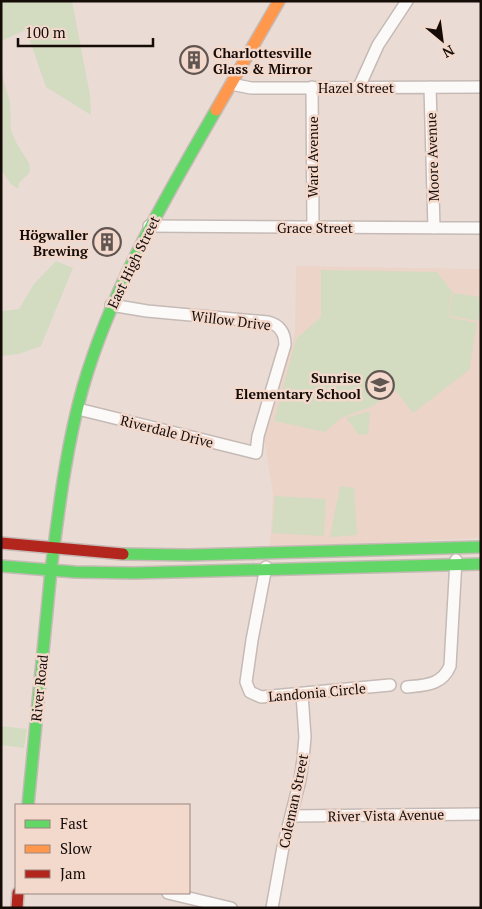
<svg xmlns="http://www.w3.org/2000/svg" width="482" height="909" font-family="'PT Serif',serif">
	<rect width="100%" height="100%" fill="#eadcd5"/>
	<!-- built -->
	<path fill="#ecd4c8" d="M296,266L481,269V538L270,547L273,494L264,438L295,332Z"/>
	<!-- green -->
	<path fill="#d3dbc1" d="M1,1H72L90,95L91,115L46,87L26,30L1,41Z
		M1,72L10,102L11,131L17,144L29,163L30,172L19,183L18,189L11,184L1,170Z
		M56,261L73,268L41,346L19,354L1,356V309L3,311L19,309L34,284Z
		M321,270L437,272L452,291L448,317L477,323L469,370L413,413L395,390L373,406L341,418L325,432L274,421L296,339L321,317Z
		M453,293L481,297L479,321L449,316Z
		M370,411L368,434L359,435L346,418Z
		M340,486L354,488L357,535L330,537Z
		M275,496L326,499L324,536L272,533Z
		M1,726L27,729L24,748L1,745Z"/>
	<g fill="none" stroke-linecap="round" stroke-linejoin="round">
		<defs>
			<path id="street" d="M231,84L251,88L481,87
				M312,87L313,227
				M359,87L378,45L407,1
				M430,87L434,228
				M149,226L481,228
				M78,409L256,453L258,436L285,345C285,333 280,325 268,322L147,311L111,305
				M266,567L252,640L246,682L250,692L261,697L390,685
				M407,687C426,685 442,685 450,666L456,560
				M291,816L481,814
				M168,893L231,908
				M272,908L283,847L300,780L303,759L305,737L302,694"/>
			<path id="fast" d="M123,554L188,555L481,547
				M1,566L75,572L134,573L481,564
				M51,570C59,508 66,447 83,387C112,287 165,199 216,110
				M28,805L51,570"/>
			<path id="slow" d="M216,110L279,1"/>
			<path id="jam" d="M1,543L123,554
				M17,908L18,893"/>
		</defs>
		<!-- street casing -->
		<use href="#street" stroke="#c5bab5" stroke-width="14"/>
		<!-- fast casing -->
		<use href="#fast" stroke="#c5bab5" stroke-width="14"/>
		<!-- slow casing -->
		<use href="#slow" stroke="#c5bab5" stroke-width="14"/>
		<!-- jam casing -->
		<use href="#jam" stroke="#c5bab5" stroke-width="14"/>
		<!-- street -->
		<use href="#street" stroke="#fcfaf9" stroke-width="11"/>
		<!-- fast -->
		<use href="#fast" stroke="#63d668" stroke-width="11"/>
		<!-- slow -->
		<use href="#slow" stroke="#ff974d" stroke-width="11"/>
		<!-- jam -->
		<use href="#jam" stroke="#b3261e" stroke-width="11"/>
	</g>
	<!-- icons -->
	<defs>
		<symbol id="building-ring" viewBox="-11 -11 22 22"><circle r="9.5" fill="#f3d8cc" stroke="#605550" stroke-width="1.5"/><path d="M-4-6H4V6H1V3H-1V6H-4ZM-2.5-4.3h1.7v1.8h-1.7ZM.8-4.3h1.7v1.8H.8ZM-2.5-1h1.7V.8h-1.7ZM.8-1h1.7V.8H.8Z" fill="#605550"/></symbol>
		<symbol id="school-ring" viewBox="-11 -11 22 22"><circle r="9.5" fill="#f3d8cc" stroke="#605550" stroke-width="1.5"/><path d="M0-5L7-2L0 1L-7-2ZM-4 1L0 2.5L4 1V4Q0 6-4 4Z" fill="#605550"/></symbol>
	</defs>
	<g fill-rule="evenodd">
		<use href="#building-ring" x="178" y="44" width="32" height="32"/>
		<use href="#building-ring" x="91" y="226" width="32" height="32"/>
		<use href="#school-ring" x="364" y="369" width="32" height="32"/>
	</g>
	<g text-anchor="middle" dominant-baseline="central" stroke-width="5" stroke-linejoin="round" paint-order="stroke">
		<!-- poi labels -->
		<g font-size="14" font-weight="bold" fill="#150c08" stroke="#f3d8cc" text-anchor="end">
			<text x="213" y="52" text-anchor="start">Charlottesville<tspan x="213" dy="16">Glass &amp; Mirror</tspan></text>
			<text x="88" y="234">Högwaller<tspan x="88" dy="16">Brewing</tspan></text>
			<text x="361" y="377">Sunrise<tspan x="361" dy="16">Elementary School</tspan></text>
		</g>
		<!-- street labels -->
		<g font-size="14" fill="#150c08" stroke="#f3d8cc">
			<text x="356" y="87">Hazel Street</text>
			<text transform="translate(312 157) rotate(-90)">Ward Avenue</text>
			<text transform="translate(432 157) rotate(-92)">Moore Avenue</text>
			<text x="315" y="227">Grace Street</text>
			<text transform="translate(133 262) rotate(-64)">East High Street</text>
			<text transform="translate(231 320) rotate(7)">Willow Drive</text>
			<text transform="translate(167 431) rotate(14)">Riverdale Drive</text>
			<text transform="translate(39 688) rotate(-84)">River Road</text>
			<text transform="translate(317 692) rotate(-5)">Landonia Circle</text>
			<text transform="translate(293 801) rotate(-78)">Coleman Street</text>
			<text transform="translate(386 815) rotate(-1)">River Vista Avenue</text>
		</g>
	</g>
	<!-- border -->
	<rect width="482" height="909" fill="none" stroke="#150c08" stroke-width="5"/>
	<!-- legend -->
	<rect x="15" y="804" width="175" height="90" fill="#f3d8cc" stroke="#9a867e"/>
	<rect x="25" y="820" width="25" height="8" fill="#63d668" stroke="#9a867e"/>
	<text x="60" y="829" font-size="15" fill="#150c08">Fast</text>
	<rect x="25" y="845" width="25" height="8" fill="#ff974d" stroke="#9a867e"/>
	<text x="60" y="854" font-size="15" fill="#150c08">Slow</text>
	<rect x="25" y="870" width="25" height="8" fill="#b3261e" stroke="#9a867e"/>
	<text x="60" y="879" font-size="15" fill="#150c08">Jam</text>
	<!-- north arrow -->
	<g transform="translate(442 40) rotate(151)" stroke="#f3d8cc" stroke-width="4" paint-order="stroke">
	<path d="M0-4L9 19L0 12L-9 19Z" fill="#150c08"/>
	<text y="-8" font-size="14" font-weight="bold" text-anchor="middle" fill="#150c08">N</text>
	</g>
	<!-- scale -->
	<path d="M18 38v8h135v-8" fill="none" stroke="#150c08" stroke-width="2.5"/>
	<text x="25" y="38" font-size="15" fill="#150c08" stroke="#f3d8cc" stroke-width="4" paint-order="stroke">100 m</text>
</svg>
